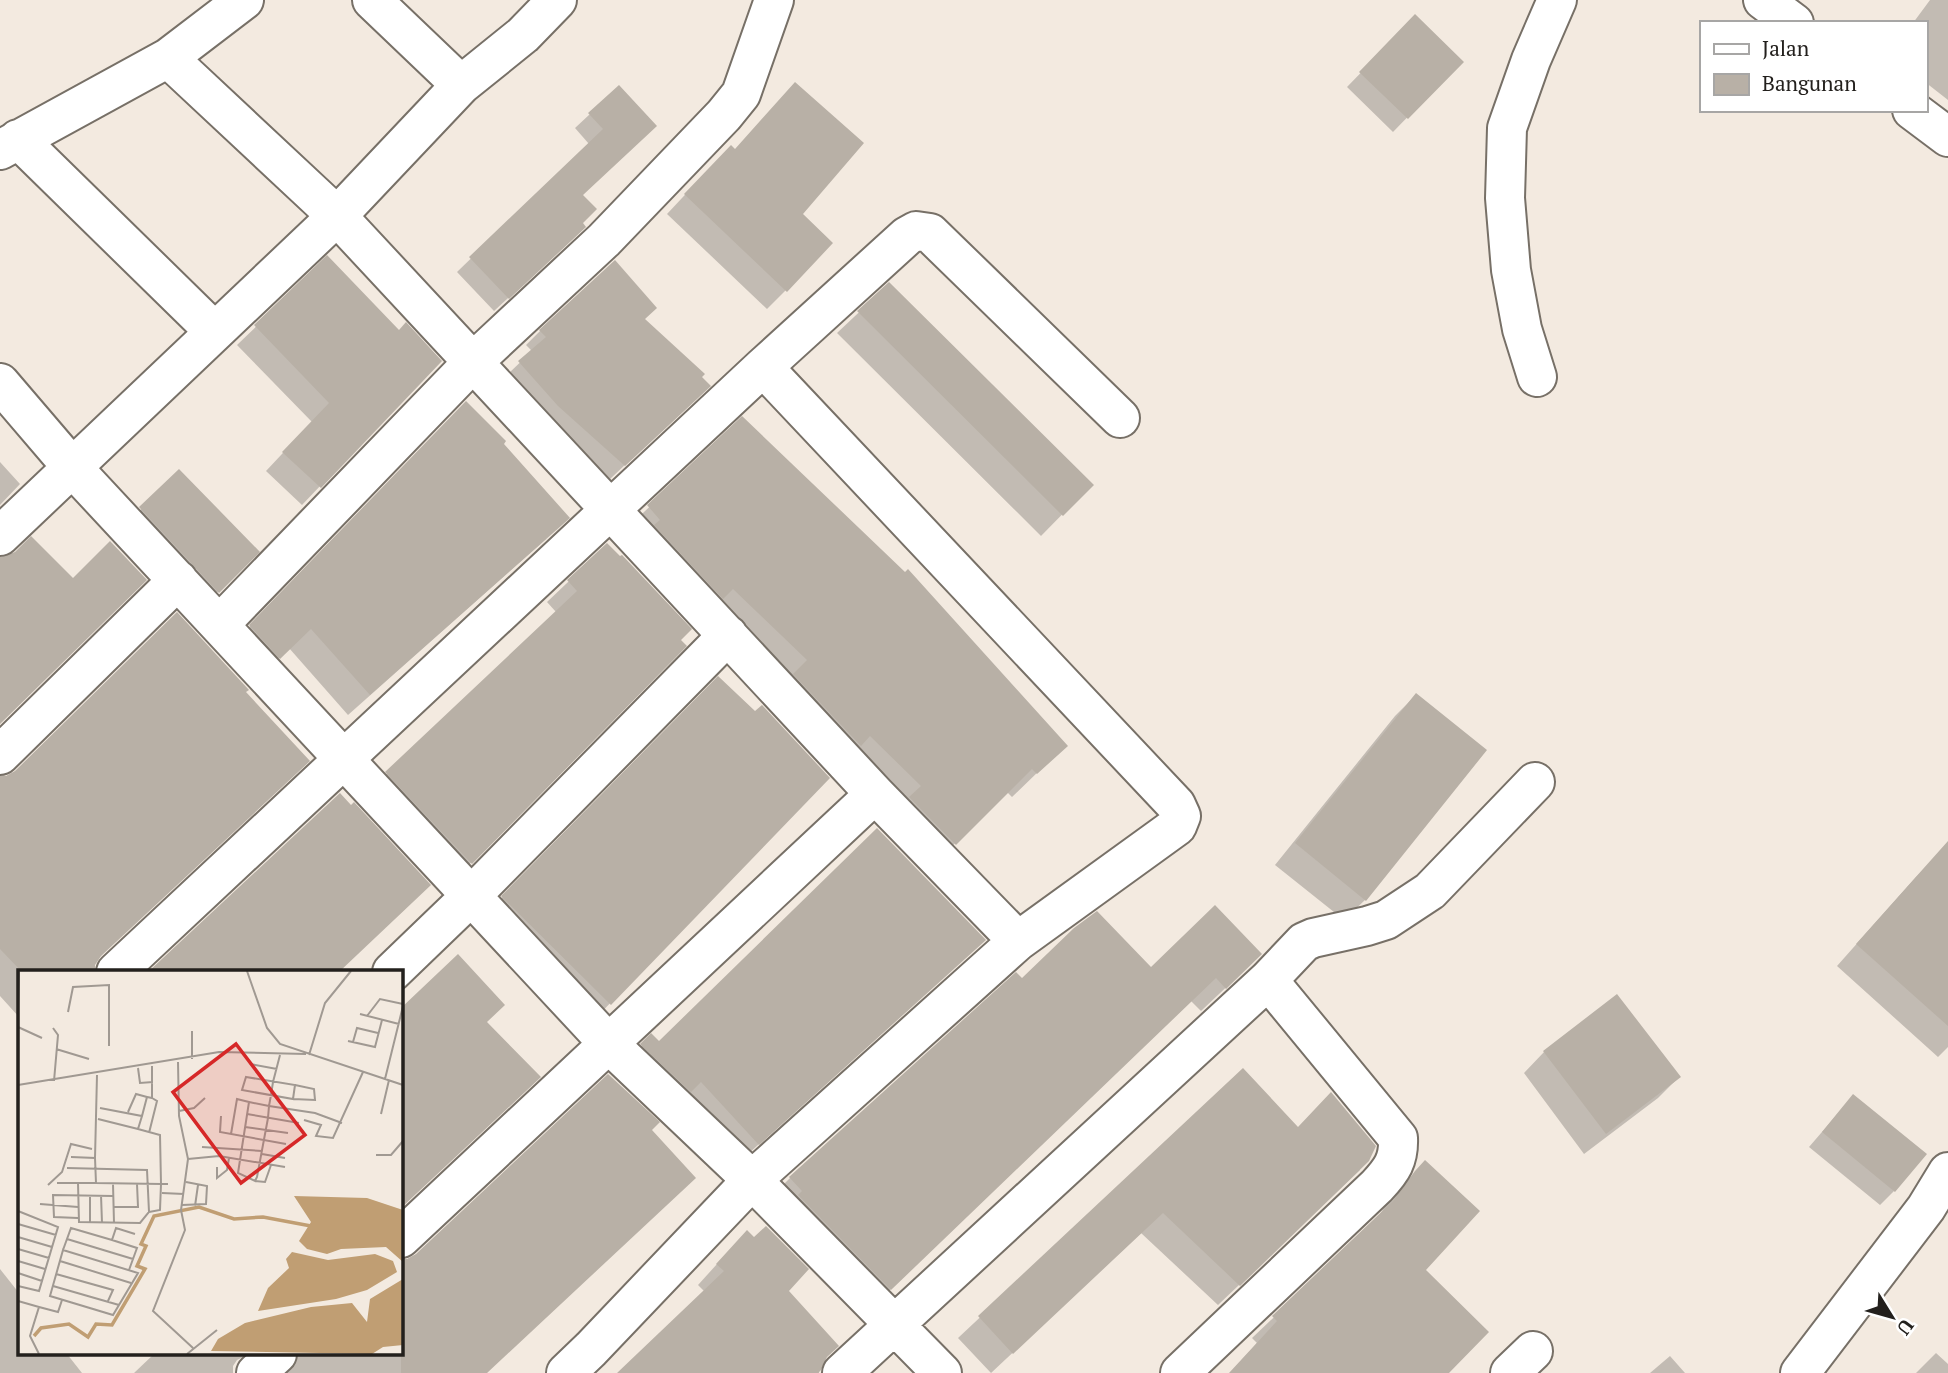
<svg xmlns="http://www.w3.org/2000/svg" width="1948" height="1373" font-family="'PT Serif',serif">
	<rect width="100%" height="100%" fill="#f3eae0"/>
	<!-- shadow -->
	<path fill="#0003" d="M1930,0H1948V100L1925,82V23H1913Z
		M1415,17L1461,62L1393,132L1347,87Z
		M619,87L581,195L580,223L570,241L494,311L457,272L589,144L575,128Z
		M712,166L800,214L786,290L767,309L667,214Z
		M327,258L399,332L439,361L302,505L266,471L312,422L237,345Z
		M889,284L1091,485L1041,536L837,333Z
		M643,320L694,400L610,479L544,420L506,376L532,351L526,345L540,331Z
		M742,419L1041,769L1012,797L1007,792L930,868L624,531Z
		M445,424L502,444L546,539L348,715L289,648L258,678L230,647Z
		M0,462L20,484L0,505Z
		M179,472L257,552L204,606L127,523Z
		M607,545L684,646L450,884L366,794L556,612L547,602Z
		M718,678L828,778L589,1025L482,918Z
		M1416,695L1365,900L1344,920L1275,865L1395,716Z
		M0,778L98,958L93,966V972H19V1017L0,996Z
		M340,795L406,908L337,972H150Z
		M1948,847V1047L1938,1057L1837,966L1916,877Z
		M984,940L737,1164L621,1066L651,1036L659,1043Z
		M458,957L518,1097L401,1207V1011Z
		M1151,969L1236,978L1201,1011L1191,1001L866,1313L766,1202L790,1178Z
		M1544,1052L1679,1077L1658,1098L1584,1154L1524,1073Z
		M1243,1071L1297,1129L1360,1170L1218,1305L1141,1233L991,1373L958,1338Z
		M1853,1096L1894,1191L1880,1205L1809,1147Z
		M650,1130L486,1373H278L263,1354H401V1261H406Z
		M1425,1163L1424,1270L1447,1373H1230L1257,1343L1252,1338L1375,1221L1394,1194Z
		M727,1253L787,1291L824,1358L819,1367V1373H619L705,1292L698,1285Z
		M0,1269L19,1293V1354H67L82,1373H0Z
		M1936,1353L1948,1364V1373H1916Z
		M154,1354H249L237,1360L233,1366V1373H134Z
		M1670,1356L1685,1373H1650Z"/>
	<!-- building -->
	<path fill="#b8b0a6" d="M1415,14L1464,62L1408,119L1359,72Z
		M795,82L864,143L803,214L833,243L787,292L684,194L731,145L735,149Z
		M619,85L657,126L583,195L597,209L583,223L586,227L509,299L469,257L603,129L588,113Z
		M327,255L399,330L406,322L442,361L321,488L282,452L329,403L254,325Z
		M615,260L657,308L645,319L705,374L702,377L711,386L625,466L558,406L518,361L546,337L539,330Z
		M889,282L1094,485L1063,516L857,311Z
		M466,401L506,441L504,444L570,518L370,695L311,629L280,659L249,625Z
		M742,416L905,572L908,569L1068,746L1037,774L1032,769L956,845L909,797L921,786L870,736L861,746L793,674L807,660L733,589L723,599L654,525L660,520L647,505Z
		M179,469L260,552L219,593L139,507Z
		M31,536L73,578L110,541L147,580L0,724V557L15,552Z
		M607,543L620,556L622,555L692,629L681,640L687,646L472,864L385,772L577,591L567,580Z
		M177,612L249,690L246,692L310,761L101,956L95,965V972H22L0,949V776H6L15,771Z
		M718,676L755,711L762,705L830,778L611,1005L501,896Z
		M1416,693L1487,750L1366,901L1295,843Z
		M340,793L351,805L354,802L431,885L339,972H148Z
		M877,828L986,940L759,1145L701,1082L691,1092L640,1044L651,1033L659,1041Z
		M1948,841V1026L1856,944Z
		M1215,905L1262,954L1226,989L1216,978L891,1290L798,1195L802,1191L789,1177L1016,972L1022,978L1074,928L1097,911L1151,967Z
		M458,954L505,1005L487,1022L541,1077L401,1208V1008Z
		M1617,994L1681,1077L1606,1134L1543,1051Z
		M1243,1068L1298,1127L1331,1092L1376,1146L1369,1161L1240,1286L1163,1213L1013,1354L978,1316Z
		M608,1074L660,1122L652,1130L696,1178L487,1373H401V1259H407L416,1254Z
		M1853,1094L1927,1154L1895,1192L1822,1132Z
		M1425,1160L1480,1211L1426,1270L1489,1332L1449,1373H1229L1277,1321L1272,1316L1393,1201L1415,1171Z
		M766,1226L809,1269L789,1291L839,1346L827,1357L821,1370L818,1373H617L724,1271L716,1264L747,1230L754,1237Z"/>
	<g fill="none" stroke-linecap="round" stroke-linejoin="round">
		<defs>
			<path id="minor" d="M372,0L461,85
				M1763,0L1794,23
				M168,58L244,0
				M1912,110L1948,137
				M18,139L214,331
				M0,150L168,58L337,216L875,794L1018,941L752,1180L591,1349L566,1373
				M763,367L1176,805L1181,816L1177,826L1018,941
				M1537,377L1522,329L1511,270L1505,198L1507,128L1531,60L1557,0
				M0,383L71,466L609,1044L752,1180L942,1373
				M0,536L337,216L461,85L523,35L557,0
				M219,625L473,362L604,240L724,115L741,94L774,0
				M0,755L178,580
				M116,972L763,367L907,236L916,231L930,233L1120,418
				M392,972L472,895L728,635
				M1268,980L1304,942L1313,938L1367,926L1386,920L1430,891L1535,782
				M401,1238L875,794
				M256,1373L277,1354
				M842,1373L1268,980L1398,1138C1399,1160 1392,1170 1377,1186L1180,1373
				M1510,1373L1533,1351
				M1800,1373L1926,1208L1948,1172"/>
		</defs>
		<!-- minor casing -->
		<use href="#minor" stroke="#777067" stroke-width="42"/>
		<!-- minor -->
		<use href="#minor" stroke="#fff" stroke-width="38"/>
	</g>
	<!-- overview -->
	<g transform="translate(18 970)">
		<rect width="385" height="385" fill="#f3eae0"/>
		<path d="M276,226L349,228L385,240V292L368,277L323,279L309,284L289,279L281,271L293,252ZM274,282L310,290L357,284L375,291L379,302L349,320L318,329L240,341L250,318L271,298L268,289ZM385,309V375L365,377L354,384L193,381L200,369L227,353L293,337L334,333L349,352L352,329Z" fill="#c09e73"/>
		<path fill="none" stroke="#c09e73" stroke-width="3.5" d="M16,366L23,358L51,354L70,367L78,354L94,355L127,299L119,296L128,276L123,274L136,246L181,237L216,249L245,247L293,256"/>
		<path fill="none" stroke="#a09992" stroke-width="2" d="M229,1L249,58L262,74L385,115M0,36L1,2M50,42L55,17L91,15V76M342,44L381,54M349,46L362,29L385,34M0,57L24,68M35,58L40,65L36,111M330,71L357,77L364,50M335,72L339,58L360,63M38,79L71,89M262,85L255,112L253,125L251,136L250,148L239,207L237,211L220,203L231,132L251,136L297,143L324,153M291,85L307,33L333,1M174,89V61M160,92L161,146L170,189L163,240L167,260L135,341L175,378M232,94L259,99M120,98L122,113L135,112M228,107L277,115L275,129L224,120ZM367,109L385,36M0,115L201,82L288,84M275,129L297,130L296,119L277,115M82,138L124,146L129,127L134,128V96M161,141L176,138L187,128M110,142L118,124L129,127M229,144L281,153M363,144L371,110M203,146L202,162L268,174M80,149L120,159M286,150L303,155L298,166L315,168L345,102M227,157L270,163M131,163L139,131L134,128M213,164L219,129L231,132M184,177L244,181M244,184L267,188M358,185H373L385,171M53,187L77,188L78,213L143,214L142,165L120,159L124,146M77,188L79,105M170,189L201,186L267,197M199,197V208L209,200L211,188M49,198L129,200L131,242L122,253L61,252L60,213M237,211L247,212L253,195M39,213H78M95,214L96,253M30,215L44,202L53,174L74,179M144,223L166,224M72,225V253M83,225L84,253M22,234L60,237M164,235L188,234L189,216L168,212M177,236L180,215M96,237H120L119,214M0,241L40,257L21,321L0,316M131,242L142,240L143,214H150M60,248L36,247L35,225L95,226M0,254L38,265M0,267L34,277M49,269L115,289M94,270L98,258L117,264M0,279L31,288M45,280L120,303L95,345L32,326ZM45,280L53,258L94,270L119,278L111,300M0,291L27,299M42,291L113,313M0,303L24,311M38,304L95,320L90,331M35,316L101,335M0,331L21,337M21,384L12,366L21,337L40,342L44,330M169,384L199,360"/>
		<path fill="#d62828" fill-opacity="0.15" stroke="#d62828" stroke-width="3.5" d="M218,74L287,165L223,213L155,122Z"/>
		<rect width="385" height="385" fill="none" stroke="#23201d" stroke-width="3.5"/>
	</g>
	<!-- legend -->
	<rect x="1700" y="21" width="228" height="91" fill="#ffffff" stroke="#a7a6a5" stroke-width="2"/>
	<rect x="1714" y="44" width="35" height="10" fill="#ffffff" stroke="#a7a6a5" stroke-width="2"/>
	<text x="1762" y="56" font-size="21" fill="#23201d">Jalan</text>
	<rect x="1714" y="74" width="35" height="21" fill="#b8b0a6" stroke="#a7a6a5" stroke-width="2"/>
	<text x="1762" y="91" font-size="21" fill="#23201d">Bangunan</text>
	<!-- north arrow -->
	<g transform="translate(1892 1317) rotate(127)" stroke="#ffffff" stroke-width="5" paint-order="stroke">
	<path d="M0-5L12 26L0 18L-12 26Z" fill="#23201d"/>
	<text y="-10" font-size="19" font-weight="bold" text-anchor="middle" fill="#23201d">U</text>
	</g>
</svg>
